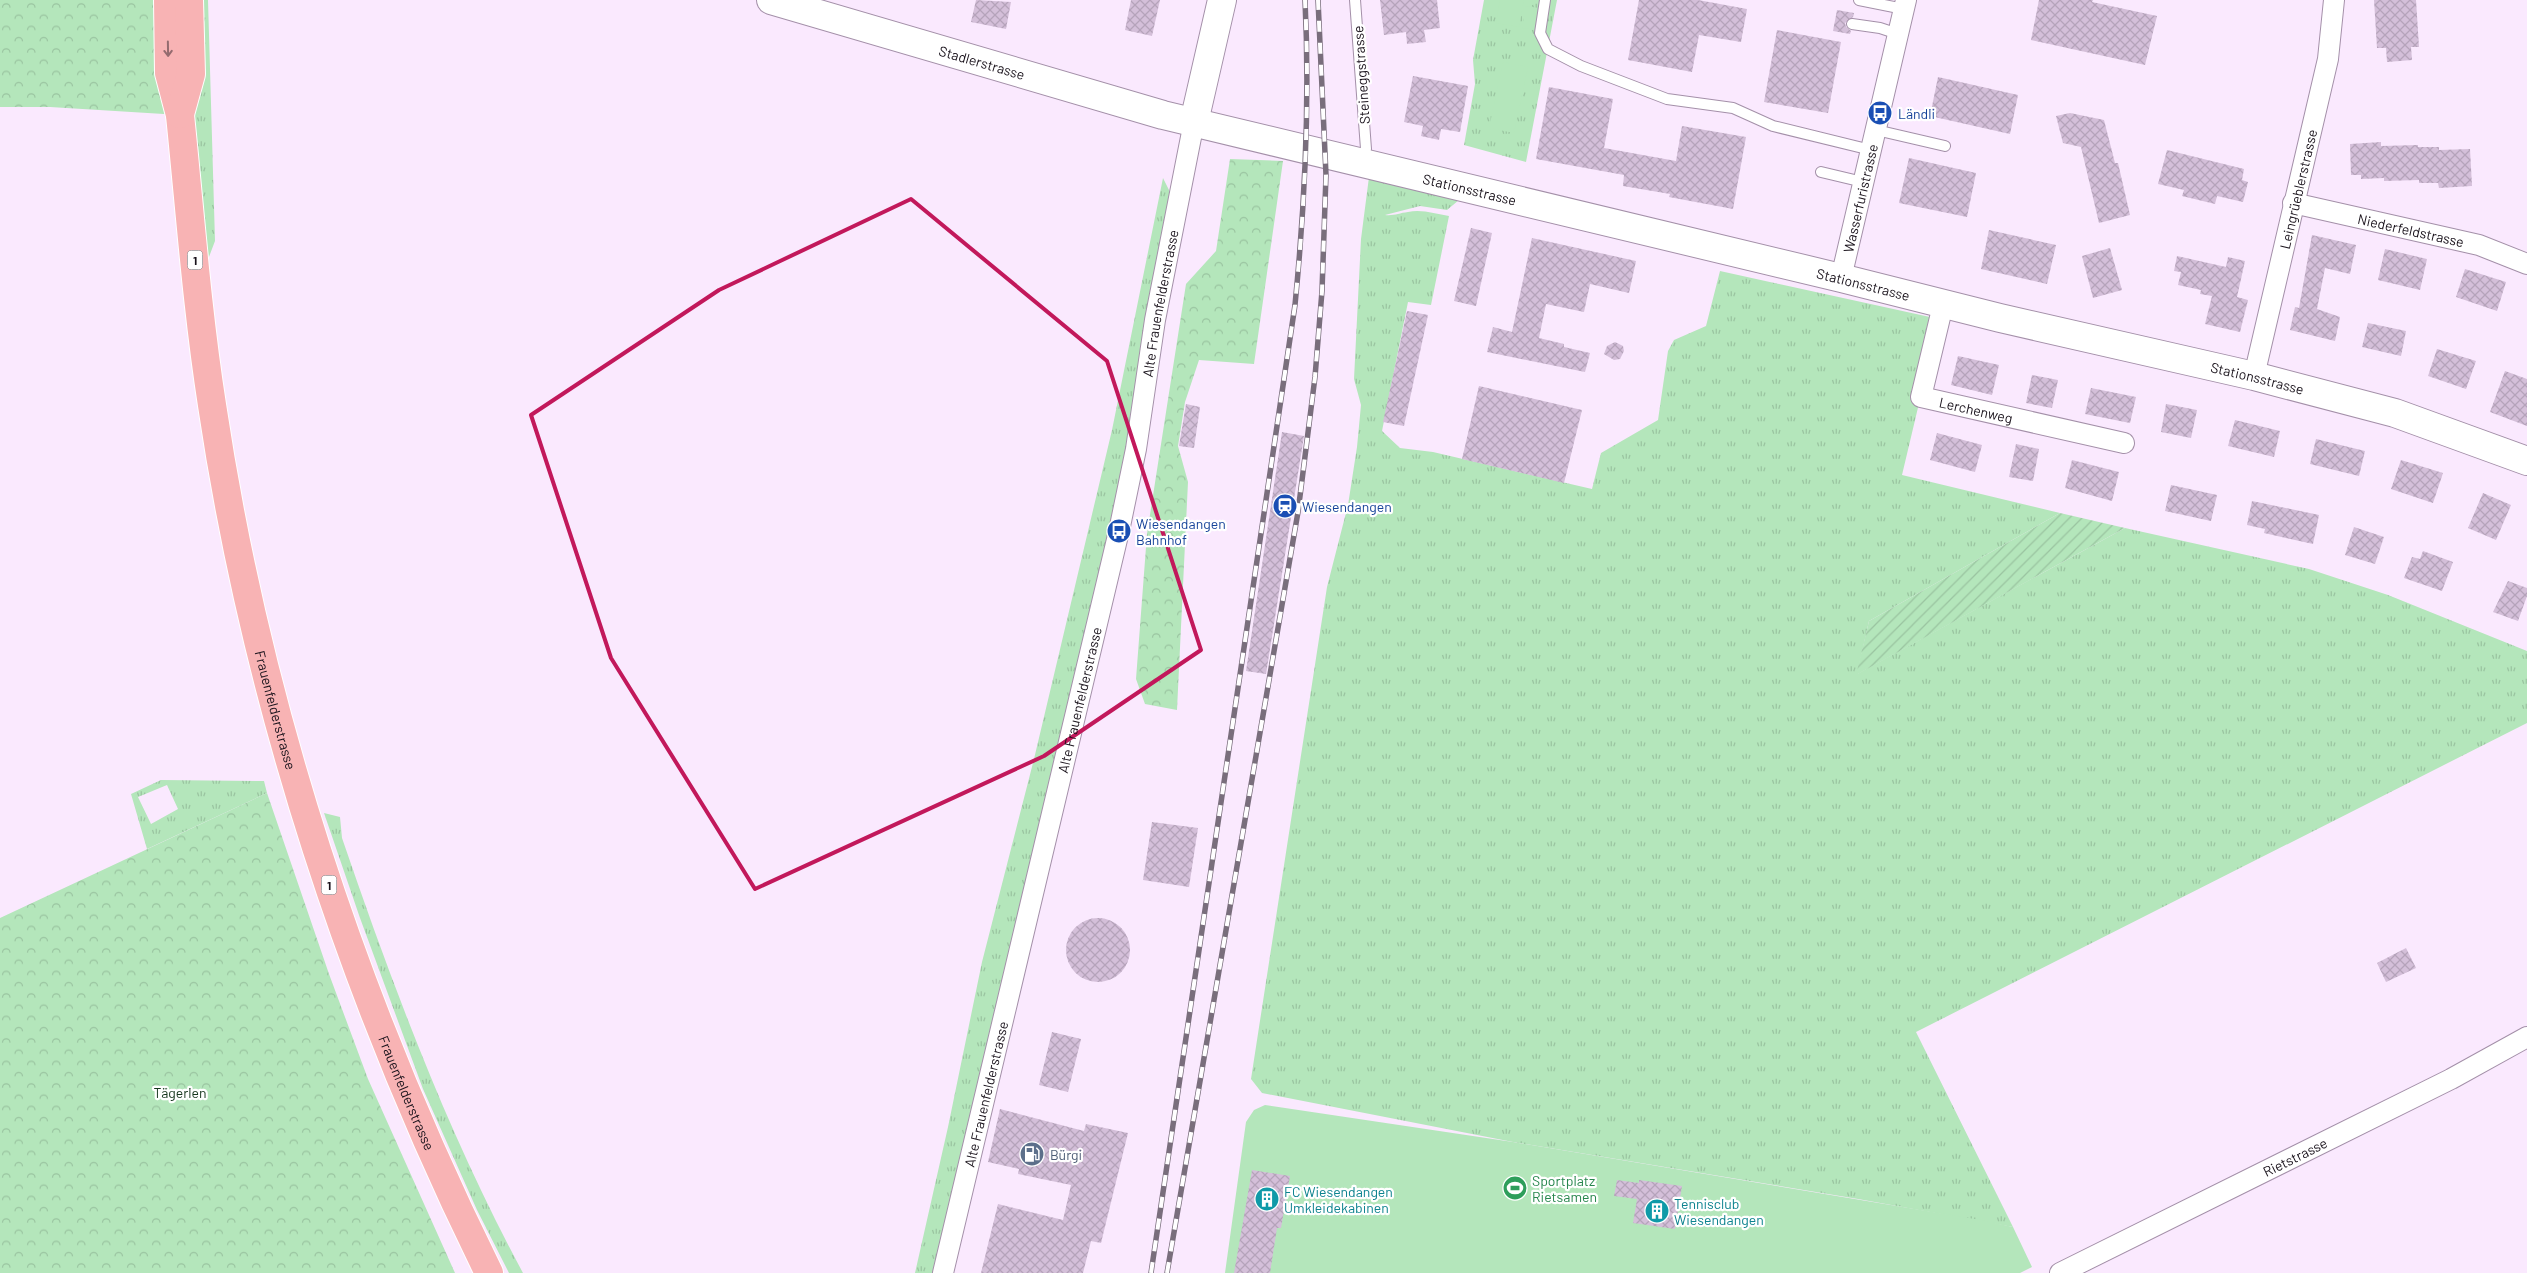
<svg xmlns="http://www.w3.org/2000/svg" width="2527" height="1273" font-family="Barlow,sans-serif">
	<defs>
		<pattern id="grass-tufts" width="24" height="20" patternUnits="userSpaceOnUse" patternTransform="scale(1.25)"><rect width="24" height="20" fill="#b4e6bb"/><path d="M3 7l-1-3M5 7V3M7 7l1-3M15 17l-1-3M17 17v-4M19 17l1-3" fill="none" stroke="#9ac4a0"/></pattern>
		<pattern id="forest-crowns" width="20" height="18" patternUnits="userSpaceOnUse" patternTransform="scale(1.25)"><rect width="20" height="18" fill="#b4e6bb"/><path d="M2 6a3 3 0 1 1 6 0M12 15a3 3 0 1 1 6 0" fill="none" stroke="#9ac4a0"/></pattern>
		<pattern id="garden-furrows" width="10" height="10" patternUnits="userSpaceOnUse" patternTransform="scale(1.25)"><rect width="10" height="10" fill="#b4e6bb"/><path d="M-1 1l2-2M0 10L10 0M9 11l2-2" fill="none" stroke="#9ac4a0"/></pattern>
		<pattern id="building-cross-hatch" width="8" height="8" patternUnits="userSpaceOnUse" patternTransform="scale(1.25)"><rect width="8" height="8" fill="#d4bfd9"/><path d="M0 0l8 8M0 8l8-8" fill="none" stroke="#b5a3ba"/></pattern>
	</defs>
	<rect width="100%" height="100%" fill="#fae9fe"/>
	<!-- grass -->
	<path fill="url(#grass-tufts)" fill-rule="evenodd" d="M168,0H208L215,241L198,286Z
		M1484,0H1557L1526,162L1464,145L1475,84L1473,60Z
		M1369,177L1459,200L1447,210L1420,206L1385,215C1394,216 1399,213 1408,212C1422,209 1436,214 1449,216L1431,305L1408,302L1382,431L1400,448L1433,452L1592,489L1601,453L1658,420L1668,351L1674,340L1706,326L1720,271L1939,319L1902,475L2060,513L1869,621L1857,674L2125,528L2309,569L2388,595L2527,651V723L1916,1032L2013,1227L1858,1199L1513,1142L1262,1093L1251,1079L1327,587L1348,505L1357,447L1361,405L1354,379L1361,239Z
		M1163,178L1169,190L1173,237L1136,449L943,1273H915L948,1127L982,962L1034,759L1112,430Z
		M161,780L264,781L267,793L147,849L131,794ZM167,785L178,809L151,824L138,797Z
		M324,813L340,817L342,838C393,987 448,1134 523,1273H509L477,1210L423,1089L360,918Z"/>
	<!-- forest -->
	<path fill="url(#forest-crowns)" d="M0,0H168L180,115L50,107H0Z
		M1230,159L1283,161L1254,364L1199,360L1185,402L1178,446L1188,482L1177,710L1145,704L1136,679L1147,534L1186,284L1216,251Z
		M267,793L329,974L368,1079L455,1273H0V918Z"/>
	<!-- garden -->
	<path fill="url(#garden-furrows)" d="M2060,513L2125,528L1856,675L1869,621Z"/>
	<!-- pitch -->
	<path fill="#b4e6bb" d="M1500,0H1524L1519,27L1496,23Z
		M1526,6L1539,8L1536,30L1522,28Z
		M1503,62L1528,67L1514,133L1489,128Z
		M1265,1105L1513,1142L1981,1220L2013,1227L2032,1267L2020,1273H1225L1246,1122L1254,1110Z"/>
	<!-- building -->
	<path fill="url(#building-cross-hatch)" d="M976,0L1011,2L1006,29L971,22Z
		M1131,0H1160L1152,36L1125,30Z
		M1380,0H1437L1440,28L1424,30L1426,42L1407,44L1406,32L1384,35Z
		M1639,0H1698L1747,9L1741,42L1699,35L1692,72L1628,60Z
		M2039,0H2093L2092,2L2157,16L2145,65L2031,40Z
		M2374,0H2416L2419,47H2411L2412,60L2387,62L2386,48H2377Z
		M1837,10L1854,13L1853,17L1845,23L1846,27L1851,31L1850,34L1833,31Z
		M1777,30L1841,42L1828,113L1764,102Z
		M1413,76L1468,86L1460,132L1441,129L1439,140L1421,136L1423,126L1404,122Z
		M1938,77L2018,95L2010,134L1930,116Z
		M1549,87L1613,99L1604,148L1676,161L1682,126L1746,137L1733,209L1669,197L1670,194L1623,186L1624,175L1536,159Z
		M2070,113L2104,120L2115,163H2118L2130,215L2099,223L2081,147L2063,143L2056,116Z
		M2381,142V146L2418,145V147H2439V150L2470,149L2472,186L2439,188L2438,183H2419V180L2384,181V178L2361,179V175H2351L2350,144Z
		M2167,150L2244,169L2242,180L2248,182L2243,202L2217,196L2215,204L2182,196L2184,190L2158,184Z
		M1909,158L1976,173L1967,217L1899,203Z
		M1471,228L1492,233L1476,306L1454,301Z
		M1989,230L2056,245L2047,284L1981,269Z
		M2312,235L2356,245L2350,274L2325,268L2317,309L2340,317L2335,341L2290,330L2295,307L2299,308Z
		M1532,238L1636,261L1629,293L1590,284L1584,312L1546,304L1539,338L1564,344V347L1590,353L1585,372L1487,352L1493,327L1512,332Z
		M2110,248L2122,290L2093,298L2082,256Z
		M2385,249L2427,259L2420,290L2378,280Z
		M2177,256L2226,267L2228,257L2245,261L2237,297L2248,300L2240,332L2205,324L2212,296L2200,294L2201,290L2178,285L2181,272L2174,271Z
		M2465,269L2506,282L2497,311L2456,297Z
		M1407,311L1428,315L1404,426L1383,422Z
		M2368,323L2406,331L2401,356L2362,347Z
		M1615,342L1623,346L1624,351L1620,359L1614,360L1604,354L1607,346Z
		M2437,349L2476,361L2466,389L2428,376Z
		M1958,356L1999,365L1992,395L1951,385Z
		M2505,371L2527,379V426L2490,412Z
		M2032,375L2058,380L2052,408L2026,403Z
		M1479,386L1582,410L1564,483L1462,459Z
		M2091,388L2136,397L2130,423L2085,414Z
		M1186,404L1200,407L1194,448L1179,446Z
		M2166,404L2197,410L2191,438L2161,432Z
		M2235,420L2280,431L2274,457L2228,446Z
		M1282,432L1304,436L1266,674L1246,671Z
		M1937,433L1982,445L1975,472L1930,460Z
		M2316,439L2365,451L2359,476L2310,464Z
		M2016,444L2039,449L2033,481L2009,477Z
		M2072,460L2119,472L2112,501L2065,488Z
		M2401,460L2443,473L2433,503L2391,489Z
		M2171,485L2217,495L2211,521L2165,511Z
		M2483,493L2511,505L2496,540L2468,528Z
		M2252,501L2319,515L2313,544L2264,533L2265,529L2247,525Z
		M2354,527L2384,537L2375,564L2345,555Z
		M2423,551L2453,562L2442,591L2404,578L2412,557L2420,559Z
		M2508,581L2527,588V596L2518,621L2493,612Z
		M1152,822L1198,828L1189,887L1143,880Z
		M1066 950a32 32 0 1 1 64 0a32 32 0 1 1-64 0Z
		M2406,948L2416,968L2386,982L2377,963Z
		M1052,1032L1081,1039L1068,1092L1039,1085Z
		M1000,1109L1084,1131L1086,1124L1128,1133L1101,1243L1091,1241L1083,1273H981L998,1204L1063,1220L1071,1185L1018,1174L1019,1169L988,1162Z
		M1252,1170L1290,1176L1281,1228H1277L1270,1273H1234Z
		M1617,1180L1639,1183V1180L1682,1186L1675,1229L1633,1223L1637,1199L1614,1196Z"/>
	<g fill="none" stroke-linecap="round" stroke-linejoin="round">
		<defs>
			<path id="lane" d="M1355,0L1366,149
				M1545,0L1540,33L1548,49L1581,66L1667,99L1733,108L1773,126L1871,150
				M1859,0L1904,9
				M1852,24L1880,28L1898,34
				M1876,130L1945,146
				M1821,172L1863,182"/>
			<g id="street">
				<path id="s1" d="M2293,203L2479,245L2527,264"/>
				<path id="s2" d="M1841,278L1906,0"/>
				<path id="s3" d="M1943,305L1921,397L2124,443"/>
				<path id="s4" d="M2254,376L2328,59L2334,0"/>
				<path id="s5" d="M943,1273L1119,531L1136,449L1155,320L1194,122"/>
				<path id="s6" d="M2060,1273L2451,1079L2527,1037"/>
			</g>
			<g id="secondary">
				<path id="s7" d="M771,0L1163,115L1841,278L2000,318L2254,376L2395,413L2527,461"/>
				<path d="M1194,122L1222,0"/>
			</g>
			<g id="primary">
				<path id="s8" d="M168,0L169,73L180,115C190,212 197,309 212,405C257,706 354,1000 489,1273"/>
				<path d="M180,114L191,74L189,0"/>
			</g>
		</defs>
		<!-- lane casing -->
		<use href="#lane" stroke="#a490a9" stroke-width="12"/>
		<!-- street casing -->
		<use href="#street" stroke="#a490a9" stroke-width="22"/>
		<!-- secondary casing -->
		<use href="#secondary" stroke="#a490a9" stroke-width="30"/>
		<!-- primary casing -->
		<use href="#primary" stroke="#fff" stroke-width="30"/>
		<!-- lane -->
		<use href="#lane" stroke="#fff" stroke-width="10"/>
		<!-- street -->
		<use href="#street" stroke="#fff" stroke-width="20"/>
		<!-- secondary -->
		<use href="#secondary" stroke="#fff" stroke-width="28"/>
		<!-- primary -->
		<use href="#primary" stroke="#f8b3b4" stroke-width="28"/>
		<defs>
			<path id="rail" d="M1151,1273L1295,305C1305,203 1310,102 1305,0
				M1167,1273L1298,512L1315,377L1322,291L1326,175L1318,0"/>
		</defs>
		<!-- rail casing -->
		<use href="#rail" stroke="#796e7c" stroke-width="5.5"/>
		<!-- rail -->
		<use href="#rail" stroke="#fff" stroke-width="4" stroke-dasharray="11" stroke-linecap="butt"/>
	</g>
	<!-- one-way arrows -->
	<defs><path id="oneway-shaft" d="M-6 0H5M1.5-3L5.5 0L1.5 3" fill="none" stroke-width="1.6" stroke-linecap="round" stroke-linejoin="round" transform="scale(1.25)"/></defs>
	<use stroke="#946b6f" href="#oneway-shaft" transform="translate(168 49) rotate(89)"/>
	<!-- marked area -->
	<path fill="none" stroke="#c2185b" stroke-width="4" stroke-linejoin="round" d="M911,199L1107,361L1201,650L1044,756L755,889L611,658L531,415L719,290Z"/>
	<!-- icons -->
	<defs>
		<symbol id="bus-disc" viewBox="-11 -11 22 22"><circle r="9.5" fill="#1a4fb4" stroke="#fff"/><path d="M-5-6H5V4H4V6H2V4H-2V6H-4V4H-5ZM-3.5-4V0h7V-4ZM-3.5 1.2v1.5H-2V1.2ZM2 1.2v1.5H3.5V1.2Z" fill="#fff"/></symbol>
		<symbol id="station-disc" viewBox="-11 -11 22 22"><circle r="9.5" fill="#1a4fb4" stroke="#fff"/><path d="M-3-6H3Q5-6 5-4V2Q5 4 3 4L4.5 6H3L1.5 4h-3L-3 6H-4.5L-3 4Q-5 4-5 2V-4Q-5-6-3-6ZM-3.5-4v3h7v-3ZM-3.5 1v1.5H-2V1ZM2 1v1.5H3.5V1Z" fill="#fff"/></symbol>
		<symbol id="fuel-disc" viewBox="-11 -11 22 22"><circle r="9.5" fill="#5c6f8a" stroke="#fff"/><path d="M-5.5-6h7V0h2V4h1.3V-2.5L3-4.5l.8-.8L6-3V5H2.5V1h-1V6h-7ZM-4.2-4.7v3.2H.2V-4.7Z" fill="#fff"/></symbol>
		<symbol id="stadium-disc" viewBox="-11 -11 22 22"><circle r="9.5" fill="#2e9e5b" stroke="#fff"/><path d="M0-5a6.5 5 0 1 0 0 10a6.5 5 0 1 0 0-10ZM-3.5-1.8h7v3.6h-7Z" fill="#fff"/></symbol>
		<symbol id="building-disc" viewBox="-11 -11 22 22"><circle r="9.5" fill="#0f9aa8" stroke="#fff"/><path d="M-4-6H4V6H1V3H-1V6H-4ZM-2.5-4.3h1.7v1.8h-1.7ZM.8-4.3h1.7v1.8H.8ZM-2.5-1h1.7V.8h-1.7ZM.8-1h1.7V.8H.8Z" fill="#fff"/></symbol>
	</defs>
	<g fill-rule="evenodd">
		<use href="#bus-disc" x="1866" y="99" width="28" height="28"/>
		<use href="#station-disc" x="1271" y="492" width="28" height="28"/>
		<use href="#bus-disc" x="1105" y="517" width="28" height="28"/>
		<use href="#fuel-disc" x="1018" y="1140" width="28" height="28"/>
		<use href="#stadium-disc" x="1501" y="1174" width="28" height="28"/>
		<use href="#building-disc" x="1253" y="1185" width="28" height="28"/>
		<use href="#building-disc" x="1643" y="1197" width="28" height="28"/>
	</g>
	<g text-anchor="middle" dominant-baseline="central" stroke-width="4.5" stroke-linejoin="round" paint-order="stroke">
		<!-- shield labels -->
		<g fill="#fff" stroke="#5e595f" stroke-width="1">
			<rect x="187.5" y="250.5" width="15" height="19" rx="4"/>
			<rect x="321.5" y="875.5" width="15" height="19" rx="4"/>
		</g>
		<g font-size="12" font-weight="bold" fill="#19121b">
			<text x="195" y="260">1</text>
			<text x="329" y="885">1</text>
		</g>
		<!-- street labels -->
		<g font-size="14" fill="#19121b" stroke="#fff">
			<text stroke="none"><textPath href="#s7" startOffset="220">Stadlerstrasse</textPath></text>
			<text transform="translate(1361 75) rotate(-94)">Steineggstrasse</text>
			<text stroke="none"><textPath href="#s4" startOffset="192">Leingrüeblerstrasse</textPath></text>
			<text stroke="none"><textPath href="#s7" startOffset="724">Stationsstrasse</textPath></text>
			<text stroke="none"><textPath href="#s2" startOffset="82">Wasserfuristrasse</textPath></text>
			<text stroke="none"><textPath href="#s1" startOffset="121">Niederfeldstrasse</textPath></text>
			<text stroke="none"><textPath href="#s7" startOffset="1129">Stationsstrasse</textPath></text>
			<text stroke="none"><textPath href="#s5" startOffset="994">Alte Frauenfelderstrasse</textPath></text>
			<text stroke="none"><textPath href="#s7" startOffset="1534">Stationsstrasse</textPath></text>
			<text stroke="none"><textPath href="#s3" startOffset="151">Lerchenweg</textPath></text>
			<text stroke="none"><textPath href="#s5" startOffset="589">Alte Frauenfelderstrasse</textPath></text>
			<text stroke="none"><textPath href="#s8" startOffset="720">Frauenfelderstrasse</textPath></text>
			<text stroke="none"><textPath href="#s8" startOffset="1125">Frauenfelderstrasse</textPath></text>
			<text stroke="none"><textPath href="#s5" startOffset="184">Alte Frauenfelderstrasse</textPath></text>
			<text stroke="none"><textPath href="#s6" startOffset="262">Rietstrasse</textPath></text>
		</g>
		<!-- transit labels -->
		<g font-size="14" fill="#164399" stroke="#fff" text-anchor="start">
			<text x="1898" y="113">Ländli</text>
			<text x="1302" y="506">Wiesendangen</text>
			<text x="1136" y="523">Wiesendangen<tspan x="1136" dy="16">Bahnhof</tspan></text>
		</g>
		<!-- park labels -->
		<g font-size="14" fill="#14351b" stroke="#fff">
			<text x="180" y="1092">Tägerlen</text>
		</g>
		<!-- service labels -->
		<g font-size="14" fill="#4e5e75" stroke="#fff" text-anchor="start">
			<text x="1050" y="1154">Bürgi</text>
		</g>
		<!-- leisure labels -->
		<g font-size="14" fill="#27864d" stroke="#fff" text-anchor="start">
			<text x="1532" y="1180">Sportplatz<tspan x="1532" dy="16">Rietsamen</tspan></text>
		</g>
		<!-- culture labels -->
		<g font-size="14" fill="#0d838f" stroke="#fff" text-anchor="start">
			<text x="1284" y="1191">FC Wiesendangen<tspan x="1284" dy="16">Umkleidekabinen</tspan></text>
			<text x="1674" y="1203">Tennisclub<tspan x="1674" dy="16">Wiesendangen</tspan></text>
		</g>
	</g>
</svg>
